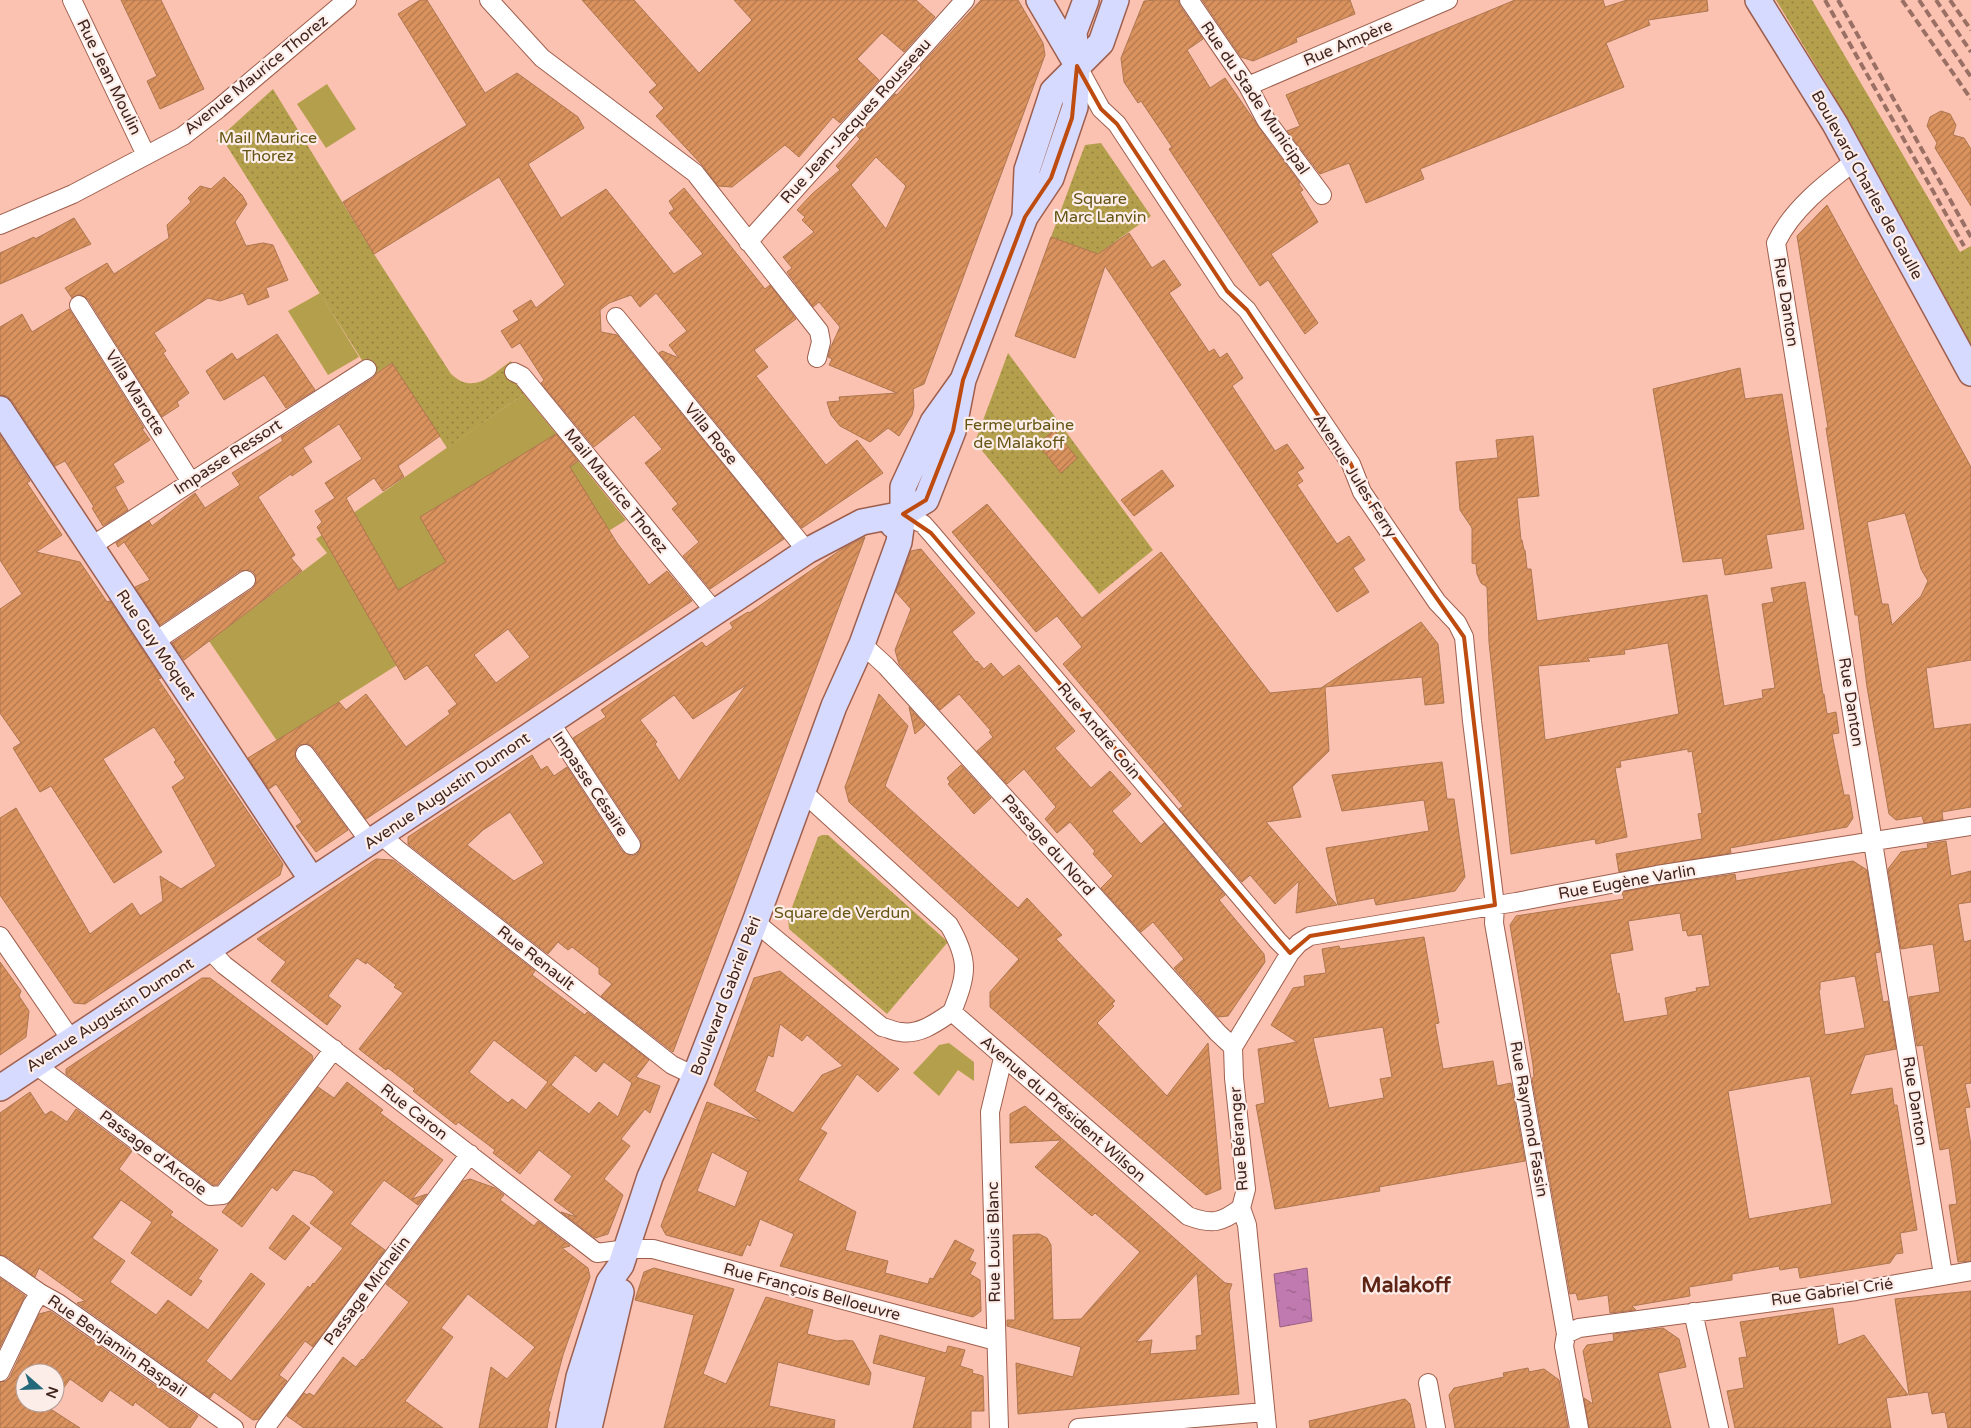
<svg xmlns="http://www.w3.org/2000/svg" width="1971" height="1428" font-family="'Varela Round',sans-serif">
	<defs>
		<pattern id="park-dots" width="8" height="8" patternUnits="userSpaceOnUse" patternTransform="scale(1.25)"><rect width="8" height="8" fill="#b4a04c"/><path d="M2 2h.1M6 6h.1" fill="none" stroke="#94823f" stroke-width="1.8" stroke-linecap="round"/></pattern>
		<pattern id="water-ripples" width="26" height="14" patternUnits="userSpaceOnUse" patternTransform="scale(1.25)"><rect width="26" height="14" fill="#c07aaf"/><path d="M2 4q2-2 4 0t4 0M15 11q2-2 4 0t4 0" fill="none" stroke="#9d648e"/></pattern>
		<pattern id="building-hatch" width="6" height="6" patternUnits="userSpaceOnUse" patternTransform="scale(1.25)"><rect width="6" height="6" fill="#da925e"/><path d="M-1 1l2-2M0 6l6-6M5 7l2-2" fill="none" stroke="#b2774d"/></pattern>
	</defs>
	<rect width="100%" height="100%" fill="#fbc1b1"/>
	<!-- grass -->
	<path fill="#b4a04c" d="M327,84L356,129L326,148L297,104Z
		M320,293L359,357L328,375L288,311Z
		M524,394L626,520L277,741L209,641L327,553L316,539Z
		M949,1043L974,1062V1081L958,1070L939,1096L913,1073L939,1045Z"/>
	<!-- park -->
	<path fill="url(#park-dots)" d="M1776,0H1812L1960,252L1971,246V347L1831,91Z
		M273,89L374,254L451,374C474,395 490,376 511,361L524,394L447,448L392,363L372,376L225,143L216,141Z
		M1101,143L1151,216L1098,254L1051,237L1085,145Z
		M1008,353L1153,550L1099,594L975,442Z
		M822,835H828L948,942L887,1014L789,929L788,918L818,837Z"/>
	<!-- water -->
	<path fill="url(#water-ripples)" stroke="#9a6083" d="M1307,1268L1312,1321L1280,1327L1274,1274Z"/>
	<!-- building -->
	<path fill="url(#building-hatch)" stroke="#ae774f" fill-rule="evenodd" d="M121,0H161L204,89L160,109L147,81L157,76Z
		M420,0H427L485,93L517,73L578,117L584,128L528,164L561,218L606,189L674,274L703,254L669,213L674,209L669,201L684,188L765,289L770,285L796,319L754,350L768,367L756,376L826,465L857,440L883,473L802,528L659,353L662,351L679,358L669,345L687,331L656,293L640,307L631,295L609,303L600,310L601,332L617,335L784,539L710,589L683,556L699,542L672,509L678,504L645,463L662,449L634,415L594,447L541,383L544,380L520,343L512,348L501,331L519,320L513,311L531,300L536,308L565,285L499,177L374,254L343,202L467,125L398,14Z
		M582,0H634L699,73L752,20L734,0H916L935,17L904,52L882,33L857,59L879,80L840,123L833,117L799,157L785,145L732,187L718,186L703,166L656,116L664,108L649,92L657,85Z
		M981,0H1018L1043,43L1045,55L924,384L913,389L914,406L912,415L899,436L888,428L870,442L840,426L831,415L827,402L840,401L839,397L897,393L829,365L832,359L828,357L830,349L840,327L819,302L813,307L787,272L792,268L783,257L814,232L802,220L805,217L797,210L812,194L840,170L836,166L860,139L857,136L895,94L897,95L921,68L920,66ZM876,157L906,186L886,229L851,185Z
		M1158,0H1178L1180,6L1203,39L1187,50L1210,88L1225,78L1267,139L1300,183H1298L1303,190L1300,192L1318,222L1271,254L1318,323L1305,334L1268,280L1260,286L1169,149L1172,147L1141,101L1138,103L1124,82L1121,58L1144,1Z
		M1202,0H1350L1355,14L1296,38L1297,42L1253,61L1241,57Z
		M1515,0H1603L1605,7L1627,0H1707L1708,11L1648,20L1650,25L1606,43L1624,87L1420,169L1424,179L1366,203L1349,163L1320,174L1287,131L1300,126L1286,95Z
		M1941,111L1950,114L1956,125L1953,135L1964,138L1971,149V206L1935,148L1937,143L1927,126L1930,117Z
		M224,177L242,195L247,204L235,222L246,246L263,243L273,245L288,280L266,288L269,297L248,305L243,293L220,301L208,298L154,333L166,351L163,353L189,393L177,402L179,406L162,417L88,299L79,294L72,298L65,288L107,263L114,274L169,238L167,225L191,202L188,198L200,186L211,189Z
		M1827,205L1971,467V660L1926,668L1934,729L1971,724V807L1942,812L1943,820L1924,823L1922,816L1896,820L1889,814L1867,687L1858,615H1855L1850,580L1826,428H1828L1797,236ZM1905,513L1921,569L1928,581L1921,596L1892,625L1888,604H1882L1867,522Z
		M74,218L91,244L0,284V253L34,237L35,239Z
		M1129,233L1152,268L1164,260L1181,285L1169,293L1209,352L1214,349L1220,358L1227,353L1243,378L1232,386L1275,451L1287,444L1304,468L1297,472L1303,481L1297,485L1337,544L1349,536L1365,560L1353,568L1369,592L1337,612L1105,266L1075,358L1015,336L1051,237L1098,254Z
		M69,309L144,428L142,429L150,440L113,464L124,482L115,487L128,510L103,526L92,508L94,507L65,461L55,466L12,401L7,396L0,395V327L22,314L32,332Z
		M277,334L315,390L286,408L264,375L224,400L206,371L232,353L237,360Z
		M392,363L440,436L398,466L404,477L383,491L374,478L346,498L398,590L446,562L420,517L556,434L578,461L570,467L617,543L649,585L667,571L692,601L366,819L314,748L309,744L299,745L295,750L296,760L348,830L316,852L296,826L302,822L276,784L269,789L248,758L339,702L346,710L366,694L406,747L450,714L448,711L457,704L427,665L405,680L317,527L322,522L315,511L335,498L325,483L362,459L339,424L303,448L312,462L292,476L291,474L258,497L295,555L291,558L302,571L184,660L172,643L252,589L256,584L255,574L250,570L240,571L160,625L135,587L150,580L124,542L118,547L116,543L149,521L152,526L195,493L205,508L240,485L232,473L283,441L281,437L288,433L373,378L377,373ZM508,629L530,657L496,683L474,655Z
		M1740,368L1745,399L1782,394L1804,529L1766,535L1772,568L1725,575L1722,558L1683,562L1653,389Z
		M1054,430L1077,458L1061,473L1038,444Z
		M0,435L30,481L27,483L62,535L36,552L80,562L107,602L110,601L161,678L158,679L283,864L280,875L85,1004L74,1003L0,895V818L16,808L90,934L132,903L140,916L163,901L160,876L181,889L216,866L172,787L185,778L174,762L176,760L154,727L103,759L162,852L114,883L51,786L40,792L13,748L21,743L0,713V609L22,594L0,560Z
		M1533,436L1539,496L1517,498L1521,540H1522L1524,550H1525L1527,569H1531L1537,621L1707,595L1724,706L1763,698L1762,690L1775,688L1762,604L1774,602L1771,588L1805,582L1823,695L1824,694L1827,714L1836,712L1839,733L1832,734L1844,795H1849L1853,818L1847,827L1730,848L1731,853L1619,872L1616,854L1702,839L1698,814L1702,813L1692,751L1688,752V749L1620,761L1621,767L1615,768L1627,837L1596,844L1595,839L1511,854L1489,642L1487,587L1481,583L1477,574L1476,564L1472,563V528L1460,510L1456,462L1498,458L1496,440ZM1668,643L1679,714L1545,740L1538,666L1590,661L1587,658L1625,654L1624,650Z
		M1162,470L1174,486L1134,516L1121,500Z
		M987,504L1082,618L1161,552L1270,693L1321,688L1421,622L1438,644L1444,703L1425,705L1422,677L1325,687L1329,751L1292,787L1301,817L1266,822L1337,905L1296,913L1299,881L1275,904L1250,875L1242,882L1179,809L1183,806L1063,664L1082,647L1057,616L1036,632L952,532Z
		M865,537L673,1052L601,996L612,984L599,974V968L572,947L568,950L558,942L548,954L408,844V837L532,755L541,770L547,766L554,776L567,767L622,851L631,856L637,854L642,845L640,839L573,738L606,717L601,710L702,642L706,647L733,628L730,623L748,612L749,613L842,549ZM746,685L712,733L679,781L655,744L657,742L640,720L674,695L693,719ZM510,812L544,863L514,881L467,845L483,830Z
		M921,549L975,613L952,632L976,662L977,661L984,669L991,663L1003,677L1019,665L1075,731L1055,748L1091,788L1110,771L1131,794L1112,811L1141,844L1164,823L1225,895L1219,900L1264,954L1265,962L1228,1016L1218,1017L1174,968L1184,959L1153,922L1141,932L1101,888L1113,876L1093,854L1095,851L1070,822L1057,833L1045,819L1056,807L1024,769L1007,784L977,751L993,737L989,732L991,731L959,694L940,710L899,664L895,650L911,609L896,592L911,551Z
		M879,694L908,726L885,786L1018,908L1027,898L1062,935L1056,939L1115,1001L1112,1004L1114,1006L1097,1023L1167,1096L1208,1043L1221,1189L1206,1195L990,1007V992L1019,959L849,802L845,787Z
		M909,707L925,725L915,734Z
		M1442,762L1447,799H1454L1465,877L1455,891L1376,905L1374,898L1338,905L1326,848L1429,831L1424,800L1342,811L1332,775Z
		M961,765L991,798L974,814L948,784L950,782L947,778Z
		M1946,841L1951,876L1971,871V902L1958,904L1964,942L1971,940V1083L1965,1084L1970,1107L1965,1108L1971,1145V1261L1958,1262L1949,1205L1957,1204L1949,1148L1940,1150L1923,1045L1917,1046L1909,997L1940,992L1933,944L1901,949L1888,869L1901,852L1928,848L1927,844Z
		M376,859L393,860L535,971L532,975L585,1015L587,1012L649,1060L636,1077L660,1086L650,1113L645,1109L621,1139L630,1146L604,1179L623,1195L608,1234L595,1238L561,1212L577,1217L554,1200L572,1176L539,1150L520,1174L493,1153L495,1150L474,1134L458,1122L456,1125L413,1091L415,1089L388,1068L386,1070L359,1049L403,993L394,987L396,985L367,962L366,964L357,958L328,996L341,1006L327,1025L271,981L286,962L257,939ZM494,1040L548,1082L526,1110L512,1099L508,1103L469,1072ZM575,1055L596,1072L604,1062L632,1083L618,1117L599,1102L589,1114L551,1085Z
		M1853,861L1867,870L1880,952L1875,953L1883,1002L1888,1001L1896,1049L1865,1055L1850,1095L1892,1088L1894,1105H1897L1917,1230L1900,1233L1903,1253L1896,1254L1890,1263L1800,1278L1798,1267L1780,1270L1779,1266L1732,1274V1280L1689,1287L1690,1296L1632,1306L1636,1310L1610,1313L1608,1295L1578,1300L1576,1293L1570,1294L1532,1078L1534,1077L1533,1065L1510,925L1516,916L1624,899L1622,892L1659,885L1735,874L1736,881ZM1680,913L1683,931L1686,930L1688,936L1702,934L1710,986L1696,988L1697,991L1665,998L1668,1015L1624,1022L1619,993L1617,994L1610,954L1633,950L1628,921ZM1855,976L1865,1028L1825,1035L1819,990H1820V982ZM1810,1076L1832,1204L1749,1219L1728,1091Z
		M1424,937L1439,1023L1435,1024L1443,1069L1493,1061L1497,1086L1511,1083L1525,1161L1379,1187L1380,1191L1275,1209L1256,1105L1265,1103L1258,1049L1297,1042L1271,1025L1293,988L1305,986L1304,976L1326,973L1322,949L1339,946L1340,949ZM1383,1027L1392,1077L1380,1079L1384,1098L1329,1108L1313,1038Z
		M0,962L21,991L19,996L29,1011L26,1037L0,1055Z
		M780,971L899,1069L878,1092L857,1074L820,1129L827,1133L798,1180L856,1212L845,1250L888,1261L885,1273L928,1284L930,1278L933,1279L955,1240L974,1250L969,1260L976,1263L970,1274L980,1280L981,1311L973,1317L780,1266L794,1234L760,1219L750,1246L747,1244L742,1256L666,1235L661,1226L707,1102L760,1121L714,1085L754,978ZM780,1024L802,1041L807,1035L843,1066L822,1075L793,1113L755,1091L768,1055L773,1057ZM712,1152L748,1172L735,1207L697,1191Z
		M202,978H210L312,1055L313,1059L217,1185H213L66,1074V1069Z
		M347,1082L383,1110L380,1113L443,1160L412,1199L427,1194L418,1205L384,1180L350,1224L385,1250L313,1347L305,1341L279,1375L287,1381L259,1419L253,1420L214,1392L210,1398L77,1303L85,1301L39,1268L35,1277L6,1256L0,1255V1113L30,1092L45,1115L51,1111L67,1122L76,1109L132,1151L119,1169L173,1212L170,1215L218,1250L198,1279L202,1281L191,1296L131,1253L152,1222L121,1200L92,1238L125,1261L110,1282L156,1315L168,1300L208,1330L251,1273L265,1284L206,1361L231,1381L308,1286L310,1288L313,1283L314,1284L343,1248L310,1223L334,1192L314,1176L294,1170L277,1191L272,1187L242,1227L222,1212L318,1087L334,1098Z
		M1025,1106L1225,1283L1232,1284L1229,1292L1239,1394L1018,1414L1016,1363L1073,1377L1081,1347L1007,1326V1320H1015L1013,1235L1039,1234L1047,1238L1051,1245L1053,1320L1081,1319L1140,1252L1095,1213L1092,1216L1035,1167L1061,1140L1010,1143V1114ZM1197,1273L1202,1335L1196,1336L1197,1350L1150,1354L1152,1340L1136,1342Z
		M470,1179L495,1188L504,1195L500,1200L534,1226L538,1221L570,1246L562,1248L588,1268L590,1277L563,1355L548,1411L550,1412L547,1428H479L491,1367L507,1379L535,1347L468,1294L441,1328L453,1337L405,1401L443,1428H304L287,1416L304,1393L307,1395L309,1393L314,1396L343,1357L356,1367L362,1359L363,1360L409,1302L386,1284L463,1181Z
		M293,1215L310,1228L285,1260L269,1248Z
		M654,1268L734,1289L703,1374L726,1384L766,1297L813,1310L807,1334L837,1341L845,1340L853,1341L871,1373L869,1385L778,1362L769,1406L835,1420L834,1428H664L694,1315L635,1300L644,1272Z
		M0,1278L25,1296L0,1347Z
		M1971,1291V1428H1948L1945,1412L1932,1414L1928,1392L1909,1395L1895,1299Z
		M1833,1308L1838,1345L1864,1335L1908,1395L1886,1398L1891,1428H1735L1727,1391L1744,1388L1739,1358L1747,1357L1740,1322Z
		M50,1311L198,1416L190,1428H170L135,1402L133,1406L110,1390L102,1402L70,1379L55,1400V1373H25V1403H53L49,1408L80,1428H0V1382L6,1381L10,1377L39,1314Z
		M1663,1328L1679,1339L1686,1367L1658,1373L1671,1428H1589L1584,1398L1593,1404L1583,1351L1587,1345L1614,1341L1613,1334Z
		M880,1335L946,1353L948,1346L965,1350L960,1366L973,1370L972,1373L983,1376L984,1411H971V1428H913L926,1377L873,1363Z
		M1528,1368L1529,1372L1544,1369L1559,1380L1568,1428H1455L1449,1395L1454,1388L1504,1377L1503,1373Z
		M1405,1399L1410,1404L1415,1428H1310L1309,1421Z"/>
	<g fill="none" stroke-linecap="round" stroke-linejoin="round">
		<defs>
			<path id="street" d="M72,0L146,155
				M489,0L542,58L695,173L819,331L821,342L817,358
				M1189,0L1248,86L1266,120L1322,195
				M1078,67L1101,109L1117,124L1227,291L1247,310L1351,464L1362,492L1437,602L1457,623L1464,637L1472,721L1495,905L1494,923L1566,1334
				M1248,86L1448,0
				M1855,161C1826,183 1792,209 1776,243L1943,1275
				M0,225L73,194L183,136L218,109L347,0
				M748,242L965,0
				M79,305L191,482
				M616,317L807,551
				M514,372L522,376L715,612
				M903,514L923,524L931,533L1278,941L1290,953
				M90,547L367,369
				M154,642L246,580
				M862,644L886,666L1218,1033L1233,1047
				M550,722L631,845
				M305,754L370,842
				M803,792L949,925C970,961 967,974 952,1012
				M381,835L397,849L672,1065L695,1076
				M755,922L882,1027C888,1028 895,1032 901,1032C920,1035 937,1022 952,1012
				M0,936L72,1041
				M210,950L224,965L597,1253L627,1249H653L996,1341
				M952,1012L1188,1216C1212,1225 1221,1223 1241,1208
				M36,1065L210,1196L223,1195L334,1049
				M0,1265L40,1293L58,1303L234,1428
				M1693,1312L1719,1428
				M0,1372L32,1305L40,1293
				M1428,1383L1436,1428
				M265,1428L470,1154
				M999,1428L990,1112L1003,1058
				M1078,1428L1265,1412
				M1267,1428L1247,1225L1241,1208L1246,1189L1234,1078L1233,1047L1290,953L1299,943L1310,936L1516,902L1657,875L1971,826
				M1579,1428L1564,1346L1566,1334L1579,1328L1856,1291L1971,1271"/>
			<path id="secondary" d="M1039,0L1073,58
				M1758,0L1835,124L1971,373
				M1025,217L1027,170L1053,91L1101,43L1116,0
				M0,409L312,880
				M893,525L903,514L926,500L953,431L963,380L1025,217L1051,178L1075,107L1077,66L1074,32L1086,0
				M0,1088L807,551L862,522L903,514
				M569,1428L579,1377L609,1282L621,1265L650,1177L695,1076L755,922L834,706L862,644L899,542L903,514V487L933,422L963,380
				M589,1428L621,1292"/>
		</defs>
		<!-- street casing -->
		<use href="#street" stroke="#9f5f4d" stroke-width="20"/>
		<!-- secondary casing -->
		<use href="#secondary" stroke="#9f5f4d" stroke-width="28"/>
		<!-- street -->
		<use href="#street" stroke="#fff" stroke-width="18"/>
		<!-- secondary -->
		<use href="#secondary" stroke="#d6dafe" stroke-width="25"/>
		<!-- rail -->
		<path stroke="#9a7065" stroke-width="4" stroke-dasharray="8 4" stroke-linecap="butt" d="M1825,0L1964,246
			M1838,0L1971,237
			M1902,0L1971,99
			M1919,0L1971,77
			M1936,0L1971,52
			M1950,0L1971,30"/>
	</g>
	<!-- marked area -->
	<path fill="none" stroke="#be4c10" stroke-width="4" stroke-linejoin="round" d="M1077,66L1101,109L1117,124L1227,291L1247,310L1351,464L1362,492L1464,637L1495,905L1310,936L1290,953L931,533L903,514L926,500L953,431L963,380L1025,217L1051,178L1072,118Z"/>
	<g text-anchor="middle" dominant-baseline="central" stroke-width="4.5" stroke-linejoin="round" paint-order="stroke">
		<!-- street labels -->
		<g font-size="16" fill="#40241d" stroke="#fdede9">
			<text transform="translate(1348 43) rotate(-23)">Rue Ampère</text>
			<text transform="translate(256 75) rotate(-39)">Avenue Maurice Thorez</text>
			<text transform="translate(109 77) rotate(64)">Rue Jean Moulin</text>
			<text transform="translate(1255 98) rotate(56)">Rue du Stade Municipal</text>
			<text transform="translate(856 121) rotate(-48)">Rue Jean-Jacques Rousseau</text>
			<text transform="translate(1867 185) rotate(61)">Boulevard Charles de Gaulle</text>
			<text transform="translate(1786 302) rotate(81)">Rue Danton</text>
			<text transform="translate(135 393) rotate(58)">Villa Marotte</text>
			<text transform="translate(711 434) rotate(51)">Villa Rose</text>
			<text transform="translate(228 457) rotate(-33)">Impasse Ressort</text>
			<text transform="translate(1355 476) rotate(58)">Avenue Jules Ferry</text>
			<text transform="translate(616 491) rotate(51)">Mail Maurice Thorez</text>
			<text transform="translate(156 645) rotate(56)">Rue Guy Môquet</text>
			<text transform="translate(1851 702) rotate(81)">Rue Danton</text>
			<text transform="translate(1099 731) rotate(50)">Rue André Coin</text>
			<text transform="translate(590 784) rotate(56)">Impasse Césaire</text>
			<text transform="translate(447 791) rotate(-34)">Avenue Augustin Dumont</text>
			<text transform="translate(1048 845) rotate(48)">Passage du Nord</text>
			<text transform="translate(1627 882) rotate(-10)">Rue Eugène Varlin</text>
			<text transform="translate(536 958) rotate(38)">Rue Renault</text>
			<text transform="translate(726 996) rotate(-69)">Boulevard Gabriel Péri</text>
			<text transform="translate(110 1015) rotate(-33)">Avenue Augustin Dumont</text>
			<text transform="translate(1915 1101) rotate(81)">Rue Danton</text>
			<text transform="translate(1063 1109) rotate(41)">Avenue du Président Wilson</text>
			<text transform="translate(414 1112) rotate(38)">Rue Caron</text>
			<text transform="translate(1529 1119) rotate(80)">Rue Raymond Fassin</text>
			<text transform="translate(1239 1139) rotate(-94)">Rue Béranger</text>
			<text transform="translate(153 1153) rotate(37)">Passage d'Arcole</text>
			<text transform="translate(994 1242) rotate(-91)">Rue Louis Blanc</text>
			<text transform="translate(367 1291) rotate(-53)">Passage Michelin</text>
			<text transform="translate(812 1292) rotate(15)">Rue François Belloeuvre</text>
			<text transform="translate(1832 1292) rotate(-8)">Rue Gabriel Crié</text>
			<text transform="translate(117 1346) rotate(35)">Rue Benjamin Raspail</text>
		</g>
		<!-- park labels -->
		<g font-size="16" fill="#645513" stroke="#fdede9">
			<text x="268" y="138">Mail Maurice<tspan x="268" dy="18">Thorez</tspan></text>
			<text x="1100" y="199">Square<tspan x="1100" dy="18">Marc Lanvin</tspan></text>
			<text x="1019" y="425">Ferme urbaine<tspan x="1019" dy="18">de Malakoff</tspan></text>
			<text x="842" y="913">Square de Verdun</text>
		</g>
		<!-- district labels -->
		<g font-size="21" font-weight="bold" fill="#5e2415" stroke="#fdede9">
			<text x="1406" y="1285">Malakoff</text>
		</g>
	</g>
	<!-- north arrow -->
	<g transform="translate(40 1388) rotate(110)"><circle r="24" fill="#fdede9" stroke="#b19d97"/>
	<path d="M0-4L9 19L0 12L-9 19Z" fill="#246979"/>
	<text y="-8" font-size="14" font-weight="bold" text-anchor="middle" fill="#40241d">N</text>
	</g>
</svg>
